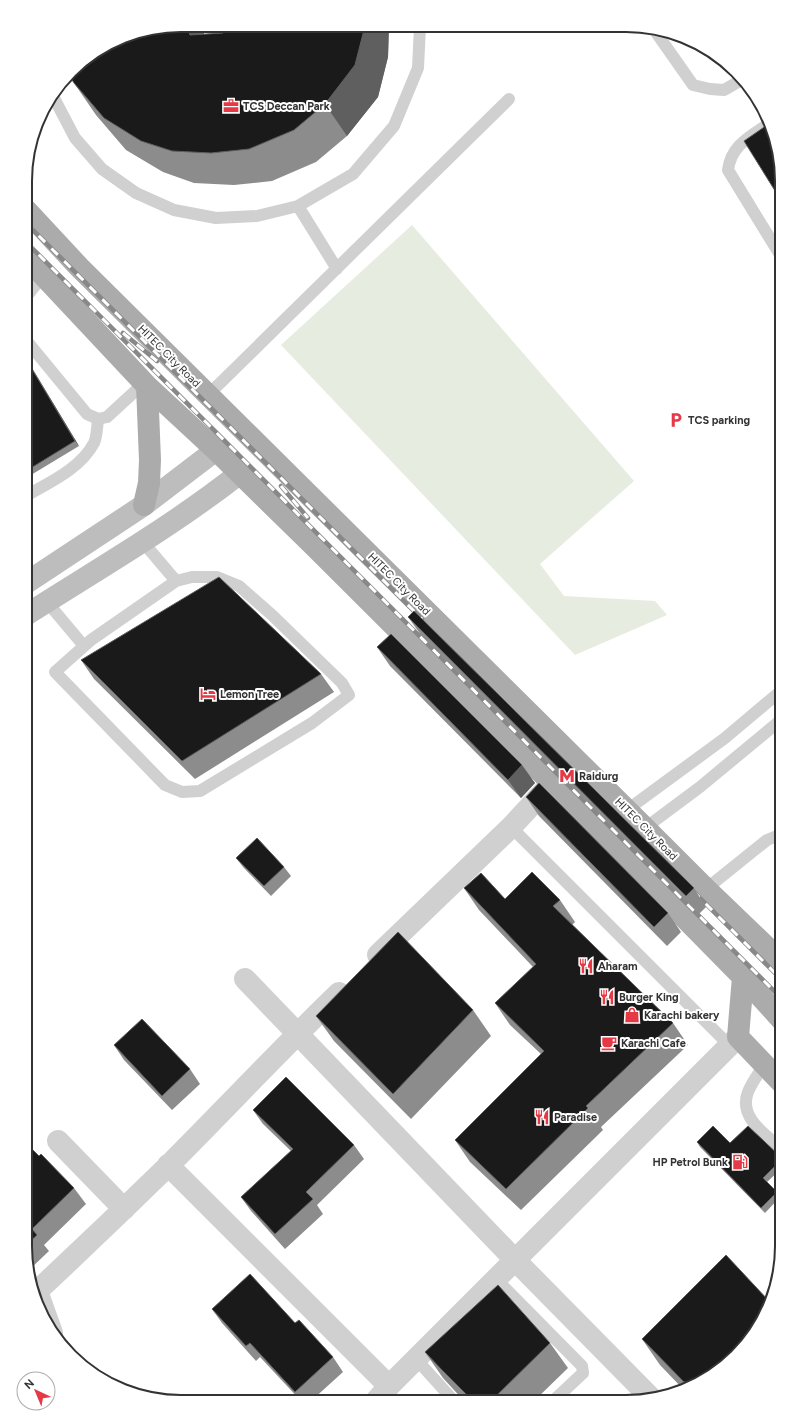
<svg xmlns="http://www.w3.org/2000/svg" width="807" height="1427" font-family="Figtree,sans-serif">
	<rect width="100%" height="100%" fill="#fff"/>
	<!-- green -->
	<path fill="#e6ecdf" d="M412,225L634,481L540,564L564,596L655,601L667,615L575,655L281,345Z"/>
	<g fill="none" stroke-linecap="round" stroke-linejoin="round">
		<!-- lane -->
		<path stroke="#d0d0d0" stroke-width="12" d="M653,28L693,85L710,89L724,90L743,79
			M53,96L75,138L102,169L136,193L174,210L216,218L257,216L298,206L353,174L394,126L418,68L420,26
			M770,123C751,136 731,145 728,170L782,258
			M298,206L337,269
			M26,297L44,275
			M26,340L87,414L98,419L107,417L144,383
			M208,395L509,99
			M26,496C50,482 80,469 94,443C97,437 97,427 98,419
			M142,541L176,581
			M192,577H217L239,586L272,615L342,683L349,695L312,723L200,791L182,792L165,785L55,672L91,640L176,581Z
			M47,602L84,646
			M627,810L725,738L782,690
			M511,827L730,1046
			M645,828L700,787L782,719
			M706,889L767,840L782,834
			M764,1065C759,1073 752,1082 748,1092C738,1117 765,1134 782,1149
			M496,1279L582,1366L583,1373L552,1402
			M416,1359L454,1401"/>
		<!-- street -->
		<path stroke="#d0d0d0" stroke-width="22" d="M378,955L511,827L551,784
			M245,979L515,1260L651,1398
			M58,1141L124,1209
			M168,1165L389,1386
			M37,1291L52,1333
			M33,1295C79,1252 124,1209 169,1165C226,1108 281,1049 339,993
			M376,1401L389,1386L738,1037"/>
		<!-- secondary -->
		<path stroke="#bdbdbd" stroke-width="22" d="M26,583L144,505L216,450
			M26,615C98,569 173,526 240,473"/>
		<!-- primary -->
		<path stroke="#ababab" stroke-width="22" d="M26,210L79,267L645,828L706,889L782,962
			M26,257L147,386L216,450L312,544L552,783L743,977L782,1020
			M144,505L149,483L150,460L147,386
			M743,977L738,1037L782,1083"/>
		<defs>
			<path id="rail" d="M26,223L422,619
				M26,242L782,999
				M123,333L157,361
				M281,486L308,518
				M693,891L782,980"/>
		</defs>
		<!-- rail casing -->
		<use href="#rail" stroke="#888" stroke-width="4.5"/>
		<!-- rail -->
		<use href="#rail" stroke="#fff" stroke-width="3" stroke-dasharray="9" stroke-linecap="butt"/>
	</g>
	<!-- wall -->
	<path fill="#8c8c8c" d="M225,25L389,26L388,57L378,97L347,136L316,162L272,181L234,185L194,183L163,172L126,150L96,115L74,83L204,34L223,33Z
		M692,40L695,41L699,43L696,45Z
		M26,358L79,446L26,478Z
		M408,617L694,888L706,907L699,914L421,635Z
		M377,647L535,783L521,798L390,666Z
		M81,660L321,674L334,692L195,779L94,679Z
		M526,797L668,913L681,932L667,946L539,816Z
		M236,858L284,867L291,876L271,896L243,867Z
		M464,888L505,899L560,900L575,922L572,925L673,1023L688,1045L601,1127L603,1130L521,1210L470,1162L455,1140L541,1054L510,1025L495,1003L533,967L479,910Z
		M473,1010L491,1036L411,1119L334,1041L316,1016Z
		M114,1045L190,1069L200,1084L172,1110L124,1060Z
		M253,1110L354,1145L364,1159L317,1205L323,1214L285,1249L251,1211L241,1197L291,1151L263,1124Z
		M697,1142L730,1143L782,1158V1168L767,1182L777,1192L780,1197L765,1213L700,1147Z
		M39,1156L74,1188L86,1204L44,1245L49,1251L29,1270L25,1246Z
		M769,1301L770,1303L750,1341L721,1370L684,1390L660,1365L642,1339Z
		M212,1309L295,1323L333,1357L343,1372L311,1401H301L260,1357L256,1361L222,1323Z
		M550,1343L568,1368L533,1402H465L443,1378L425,1352Z"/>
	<!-- shaded-wall -->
	<path fill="#5f5f5f" d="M187,25H202L212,67L190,35Z
		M365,26H389L388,57L378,97L347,136L325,104Z
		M26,358L79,446L75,441Z
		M522,765L535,783L521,798L508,780Z"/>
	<!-- building -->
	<path fill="#1a1a1a" stroke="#5f5f5f" d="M181,25H187L190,35L223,33L225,25L365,26L355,65L325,104L294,130L249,149L211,153L172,151L141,141L104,118L74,83L69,75L78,64L121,37Z
		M770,123L774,130L782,181V202L744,141Z
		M26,359L75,441L26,471Z
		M219,577L321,674L182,761L81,660Z
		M414,611L694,888L686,896L408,617Z
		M391,634L522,765L508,780L377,647Z
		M539,783L668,913L654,927L526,797Z
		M257,838L284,867L264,886L236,858Z
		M532,872L560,900L553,906L673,1023L586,1106L588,1108L506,1189L455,1140L544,1051L495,1003L536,964L464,888L481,873L505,899Z
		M398,932L473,1010L393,1094L316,1016Z
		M142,1019L190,1069L162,1096L114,1045Z
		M286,1077L354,1145L306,1192L313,1199L275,1234L241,1197L293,1149L253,1110Z
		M713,1126L730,1143L748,1126L782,1158V1159L763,1178L777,1192L761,1208L697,1142Z
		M25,1142L39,1156L41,1154L74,1188L32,1229L37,1235L25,1246Z
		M726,1255L769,1301L766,1305L768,1307L750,1341L721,1370L690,1387L684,1381V1382L642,1339Z
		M250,1274L295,1323L299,1320L333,1357L295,1392L250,1343L246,1346L212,1309Z
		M498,1285L550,1343L490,1402H474L442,1370L425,1352Z"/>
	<!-- icons -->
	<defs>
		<symbol id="office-bare" viewBox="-9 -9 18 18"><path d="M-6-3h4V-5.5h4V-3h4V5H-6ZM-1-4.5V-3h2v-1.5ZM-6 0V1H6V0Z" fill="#e63946" stroke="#fff" stroke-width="2.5" paint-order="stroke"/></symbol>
		<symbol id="parking-bare" viewBox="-9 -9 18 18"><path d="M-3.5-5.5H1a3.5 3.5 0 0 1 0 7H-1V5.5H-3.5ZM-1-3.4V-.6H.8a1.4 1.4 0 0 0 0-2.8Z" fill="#e63946" stroke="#fff" stroke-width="2.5" paint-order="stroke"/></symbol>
		<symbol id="hotel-bare" viewBox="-9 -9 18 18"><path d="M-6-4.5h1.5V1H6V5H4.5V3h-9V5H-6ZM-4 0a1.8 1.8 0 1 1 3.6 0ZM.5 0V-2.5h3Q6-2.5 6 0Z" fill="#e63946" stroke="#fff" stroke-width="2.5" paint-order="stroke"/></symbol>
		<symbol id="metro-bare" viewBox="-9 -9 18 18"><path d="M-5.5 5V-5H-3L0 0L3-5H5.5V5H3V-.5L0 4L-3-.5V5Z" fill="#e63946" stroke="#fff" stroke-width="2.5" paint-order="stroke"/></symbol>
		<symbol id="restaurant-bare" viewBox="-9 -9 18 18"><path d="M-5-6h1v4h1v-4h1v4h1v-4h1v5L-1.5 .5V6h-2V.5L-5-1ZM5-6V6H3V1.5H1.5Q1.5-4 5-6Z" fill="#e63946" stroke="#fff" stroke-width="2.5" paint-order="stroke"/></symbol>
		<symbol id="shop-bare" viewBox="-9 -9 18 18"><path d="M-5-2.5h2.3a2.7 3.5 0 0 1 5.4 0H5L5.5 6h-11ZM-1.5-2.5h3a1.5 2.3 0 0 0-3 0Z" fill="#e63946" stroke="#fff" stroke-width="2.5" paint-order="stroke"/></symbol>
		<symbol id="cafe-bare" viewBox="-9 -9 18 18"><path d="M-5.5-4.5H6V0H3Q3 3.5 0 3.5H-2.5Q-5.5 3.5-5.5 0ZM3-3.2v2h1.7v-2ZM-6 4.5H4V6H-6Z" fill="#e63946" stroke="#fff" stroke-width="2.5" paint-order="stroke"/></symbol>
		<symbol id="fuel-bare" viewBox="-9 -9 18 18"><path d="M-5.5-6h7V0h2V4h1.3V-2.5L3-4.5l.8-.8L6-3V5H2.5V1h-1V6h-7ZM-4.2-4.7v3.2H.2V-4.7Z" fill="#e63946" stroke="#fff" stroke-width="2.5" paint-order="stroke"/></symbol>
	</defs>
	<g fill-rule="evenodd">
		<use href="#office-bare" x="220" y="95" width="22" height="22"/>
		<use href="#parking-bare" x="665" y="409" width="22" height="22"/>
		<use href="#hotel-bare" x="197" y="683" width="22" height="22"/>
		<use href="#metro-bare" x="556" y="765" width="22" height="22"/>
		<use href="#restaurant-bare" x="575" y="955" width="22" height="22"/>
		<use href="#restaurant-bare" x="596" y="986" width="22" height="22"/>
		<use href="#shop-bare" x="621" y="1004" width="22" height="22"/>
		<use href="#cafe-bare" x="598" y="1032" width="22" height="22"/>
		<use href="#restaurant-bare" x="531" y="1106" width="22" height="22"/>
		<use href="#fuel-bare" x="729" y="1151" width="22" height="22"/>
	</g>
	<g text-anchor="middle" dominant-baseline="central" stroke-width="4" stroke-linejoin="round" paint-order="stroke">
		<!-- poi labels -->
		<g font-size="11" font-weight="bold" fill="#333" stroke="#fff" text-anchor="start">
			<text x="243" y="106">TCS Deccan Park</text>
			<text x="688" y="420">TCS parking</text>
			<text x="220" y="694">Lemon Tree</text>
			<text x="579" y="776">Raidurg</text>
			<text x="598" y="966">Aharam</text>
			<text x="619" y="997">Burger King</text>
			<text x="644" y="1015">Karachi bakery</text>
			<text x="621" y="1043">Karachi Cafe</text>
			<text x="554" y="1117">Paradise</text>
			<text x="728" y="1162" text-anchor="end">HP Petrol Bunk</text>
		</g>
		<!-- street labels -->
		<g font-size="11" fill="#333" stroke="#fff">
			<text transform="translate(169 356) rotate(45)">HITEC City Road</text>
			<text transform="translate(399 584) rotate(45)">HITEC City Road</text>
			<text transform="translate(646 829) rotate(45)">HITEC City Road</text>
		</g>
	</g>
	<!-- crop -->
	<path d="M0 0H807V1427H0ZM181 32H626A149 149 0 0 1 775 181V1246A149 149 0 0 1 626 1395H181A149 149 0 0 1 32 1246V181A149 149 0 0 1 181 32Z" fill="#fff" fill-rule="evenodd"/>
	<path fill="none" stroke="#333" stroke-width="2" d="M181 32H626A149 149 0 0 1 775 181V1246A149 149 0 0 1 626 1395H181A149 149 0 0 1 32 1246V181A149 149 0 0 1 181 32Z"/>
	<!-- north arrow -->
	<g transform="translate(36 1391) rotate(316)"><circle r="19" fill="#ffffff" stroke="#adadad"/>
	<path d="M0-3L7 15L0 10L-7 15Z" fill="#e63946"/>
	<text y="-6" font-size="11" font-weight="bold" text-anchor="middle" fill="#333333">N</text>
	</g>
</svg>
